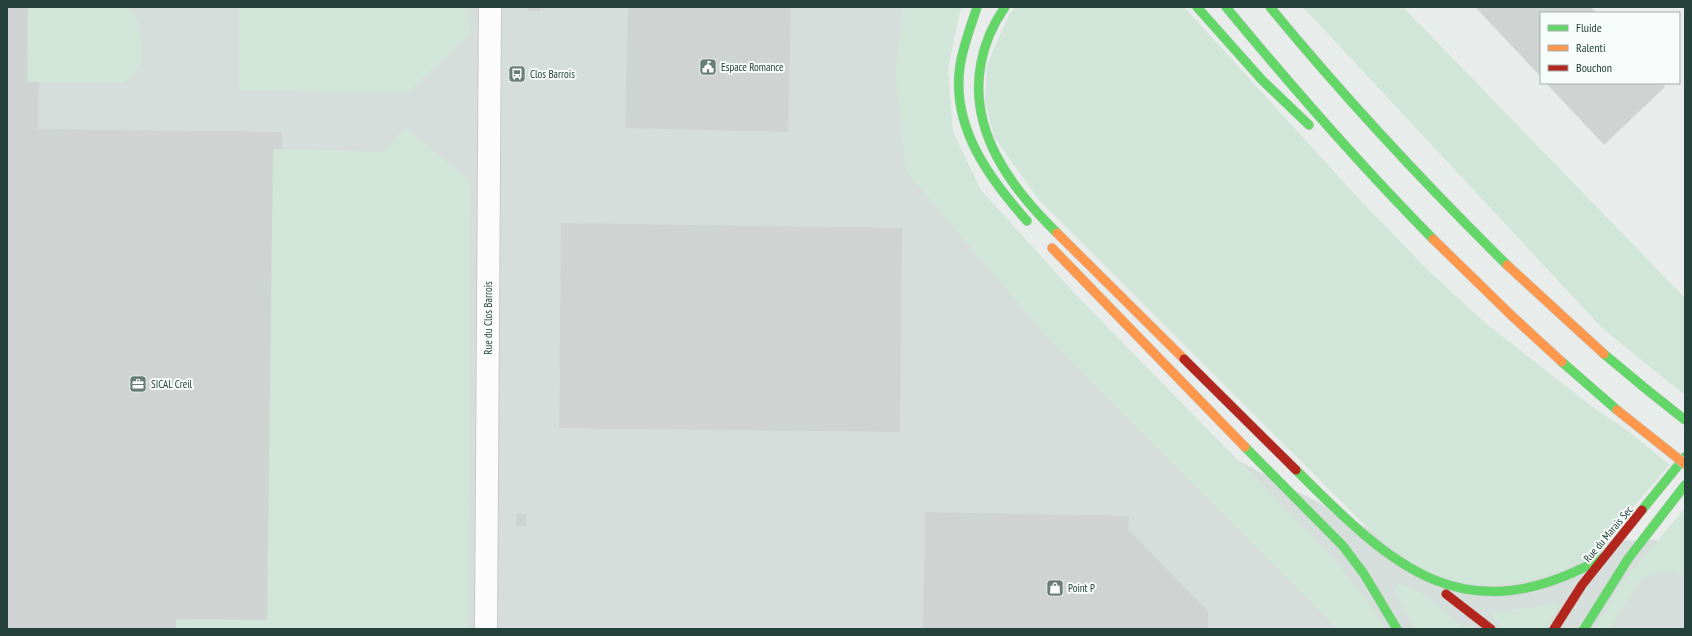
<svg xmlns="http://www.w3.org/2000/svg" width="1692" height="636" font-family="'PT Sans Narrow',sans-serif">
	<rect width="100%" height="100%" fill="#e8edeb"/>
	<!-- built -->
	<path fill="#d6dedb" d="M7,7H936L906,171L1124,401L1404,547L1685,539V629H7Z"/>
	<!-- green -->
	<path fill="#d1e6d8" d="M28,7H127L137,19L141,39V60L134,75L123,83L27,82Z
		M239,7H466L470,33L406,94L239,90Z
		M903,7H961L948,68L953,132L981,190L1079,298L1323,547L1366,599L1386,629H1338L1049,339L906,171L896,73Z
		M1016,7H1184L1361,201L1429,271L1483,321L1594,408L1624,428L1670,465C1652,486 1634,506 1616,527C1609,535 1602,546 1594,552C1543,589 1467,597 1413,564C1398,554 1384,541 1370,530L1039,200L994,137L985,102L987,64L1010,13Z
		M1303,7H1403L1685,298V395L1603,329Z
		M405,127L470,182L468,629H176V619L267,620L273,149L384,152Z
		M1685,508V577L1674,571L1642,577L1610,629H1593L1620,585Z
		M1400,584C1420,587 1448,615 1464,629H1415L1394,591L1396,586Z
		M1553,603H1556L1559,606L1546,629H1504L1493,618V613L1498,611L1530,608Z"/>
	<!-- building -->
	<path fill="#cfd4d2" d="M7,7H28L27,82H39L38,129L282,132V149H273L267,620L176,619V629H7Z
		M528,7H540V11H528Z
		M628,7H791L788,132L625,128Z
		M1475,7H1591L1596,13H1541V77Z
		M1546,83H1662L1665,87L1604,145Z
		M561,223L902,228L900,432L559,428Z
		M925,512L1129,516L1128,529L1208,611V629H923Z
		M517,513L526,514V526H516Z"/>
	<g fill="none" stroke-linecap="round" stroke-linejoin="round">
		<defs>
			<path id="street" d="M486,629L490,7"/>
			<path id="fast" d="M977,7C971,26 963,46 960,66C951,127 989,178 1027,221
				M1005,7C993,24 985,42 981,63C968,131 1011,188 1057,233
				M1197,7L1262,80L1309,125
				M1226,7C1292,87 1360,165 1433,239
				M1270,7C1344,97 1424,183 1507,265
				M1604,354L1646,389
				M1562,362L1617,410
				M1245,447L1343,546L1364,574L1397,629
				M1296,470C1394,568 1464,636 1604,557
				M1642,510L1685,457
				M1584,629L1628,559L1685,485"/>
			<path id="slow" d="M1057,233L1184,359
				M1433,239L1512,316L1562,362
				M1052,248L1245,447
				M1507,265L1604,354"/>
			<path id="jam" d="M1184,359L1296,470
				M1446,594L1491,629
				M1554,629L1582,585L1642,510"/>
		</defs>
		<!-- street casing -->
		<use href="#street" stroke="#c5cac8" stroke-width="24"/>
		<!-- fast casing -->
		<use href="#fast" stroke="#c3cbc8" stroke-width="10"/>
		<!-- slow casing -->
		<use href="#slow" stroke="#c3cbc8" stroke-width="10"/>
		<!-- jam casing -->
		<use href="#jam" stroke="#c3cbc8" stroke-width="10"/>
		<!-- street -->
		<use href="#street" stroke="#fcfcfc" stroke-width="22"/>
		<!-- fast -->
		<use href="#fast" stroke="#63d668" stroke-width="9"/>
		<!-- slow -->
		<use href="#slow" stroke="#ff974d" stroke-width="9"/>
		<!-- jam -->
		<use href="#jam" stroke="#b3261e" stroke-width="9"/>
		<defs>
			<path id="fast-bridge" d="M1646,389L1685,420"/>
			<path id="slow-bridge" d="M1617,410L1685,464"/>
		</defs>
		<!-- fast-bridge casing -->
		<use href="#fast-bridge" stroke="#c3ccc9" stroke-width="10" stroke-linecap="butt"/>
		<!-- slow-bridge casing -->
		<use href="#slow-bridge" stroke="#c3ccc9" stroke-width="10" stroke-linecap="butt"/>
		<!-- fast-bridge -->
		<use href="#fast-bridge" stroke="#63d668" stroke-width="9"/>
		<!-- slow-bridge -->
		<use href="#slow-bridge" stroke="#ff974d" stroke-width="9"/>
	</g>
	<!-- icons -->
	<defs>
		<symbol id="civic-square" viewBox="-11 -11 22 22"><rect x="-9" y="-9" width="18" height="18" rx="4" fill="#697e78" stroke="#f7fbf9"/><path d="M-.6-6.5H3V-4.5H.6V-3L4-1V1h2V6H-6V1h2V-1L-.6-3ZM-1.2 2.5V6h2.4V2.5Z" fill="#fff"/></symbol>
		<symbol id="bus-square" viewBox="-11 -11 22 22"><rect x="-9" y="-9" width="18" height="18" rx="4" fill="#697e78" stroke="#f7fbf9"/><path d="M-5-6H5V4H4V6H2V4H-2V6H-4V4H-5ZM-3.5-4V0h7V-4ZM-3.5 1.2v1.5H-2V1.2ZM2 1.2v1.5H3.5V1.2Z" fill="#fff"/></symbol>
		<symbol id="office-square" viewBox="-11 -11 22 22"><rect x="-9" y="-9" width="18" height="18" rx="4" fill="#697e78" stroke="#f7fbf9"/><path d="M-6-3h4V-5.5h4V-3h4V5H-6ZM-1-4.5V-3h2v-1.5ZM-6 0V1H6V0Z" fill="#fff"/></symbol>
		<symbol id="shop-square" viewBox="-11 -11 22 22"><rect x="-9" y="-9" width="18" height="18" rx="4" fill="#697e78" stroke="#f7fbf9"/><path d="M-5-2.5h2.3a2.7 3.5 0 0 1 5.4 0H5L5.5 6h-11ZM-1.5-2.5h3a1.5 2.3 0 0 0-3 0Z" fill="#fff"/></symbol>
	</defs>
	<g fill-rule="evenodd">
		<use href="#civic-square" x="698" y="57" width="20" height="20"/>
		<use href="#bus-square" x="507" y="64" width="20" height="20"/>
		<use href="#office-square" x="128" y="374" width="20" height="20"/>
		<use href="#shop-square" x="1045" y="578" width="20" height="20"/>
	</g>
	<g text-anchor="middle" dominant-baseline="central" stroke-width="4" stroke-linejoin="round" paint-order="stroke">
		<!-- poi labels -->
		<g font-size="11" fill="#24423a" stroke="#f7fbf9" text-anchor="start">
			<text x="721" y="67">Espace Romance</text>
			<text x="530" y="74">Clos Barrois</text>
			<text x="151" y="384">SICAL Creil</text>
			<text x="1068" y="588">Point P</text>
		</g>
		<!-- street labels -->
		<g font-size="11" fill="#24423a" stroke="#f7fbf9">
			<text transform="translate(488 318) rotate(-90)">Rue du Clos Barrois</text>
			<text transform="translate(1608 534) rotate(-50)">Rue du Marais Sec</text>
		</g>
	</g>
	<!-- border -->
	<rect width="1692" height="636" fill="none" stroke="#24423a" stroke-width="16"/>
	<!-- legend -->
	<rect x="1540" y="12" width="140" height="72" fill="#f7fbf9" stroke="#a3b1ad"/>
	<rect x="1548" y="25" width="20" height="6" fill="#63d668" stroke="#a3b1ad"/>
	<text x="1576" y="32" font-size="12" fill="#24423a">Fluide</text>
	<rect x="1548" y="45" width="20" height="6" fill="#ff974d" stroke="#a3b1ad"/>
	<text x="1576" y="52" font-size="12" fill="#24423a">Ralenti</text>
	<rect x="1548" y="65" width="20" height="6" fill="#b3261e" stroke="#a3b1ad"/>
	<text x="1576" y="72" font-size="12" fill="#24423a">Bouchon</text>
</svg>
